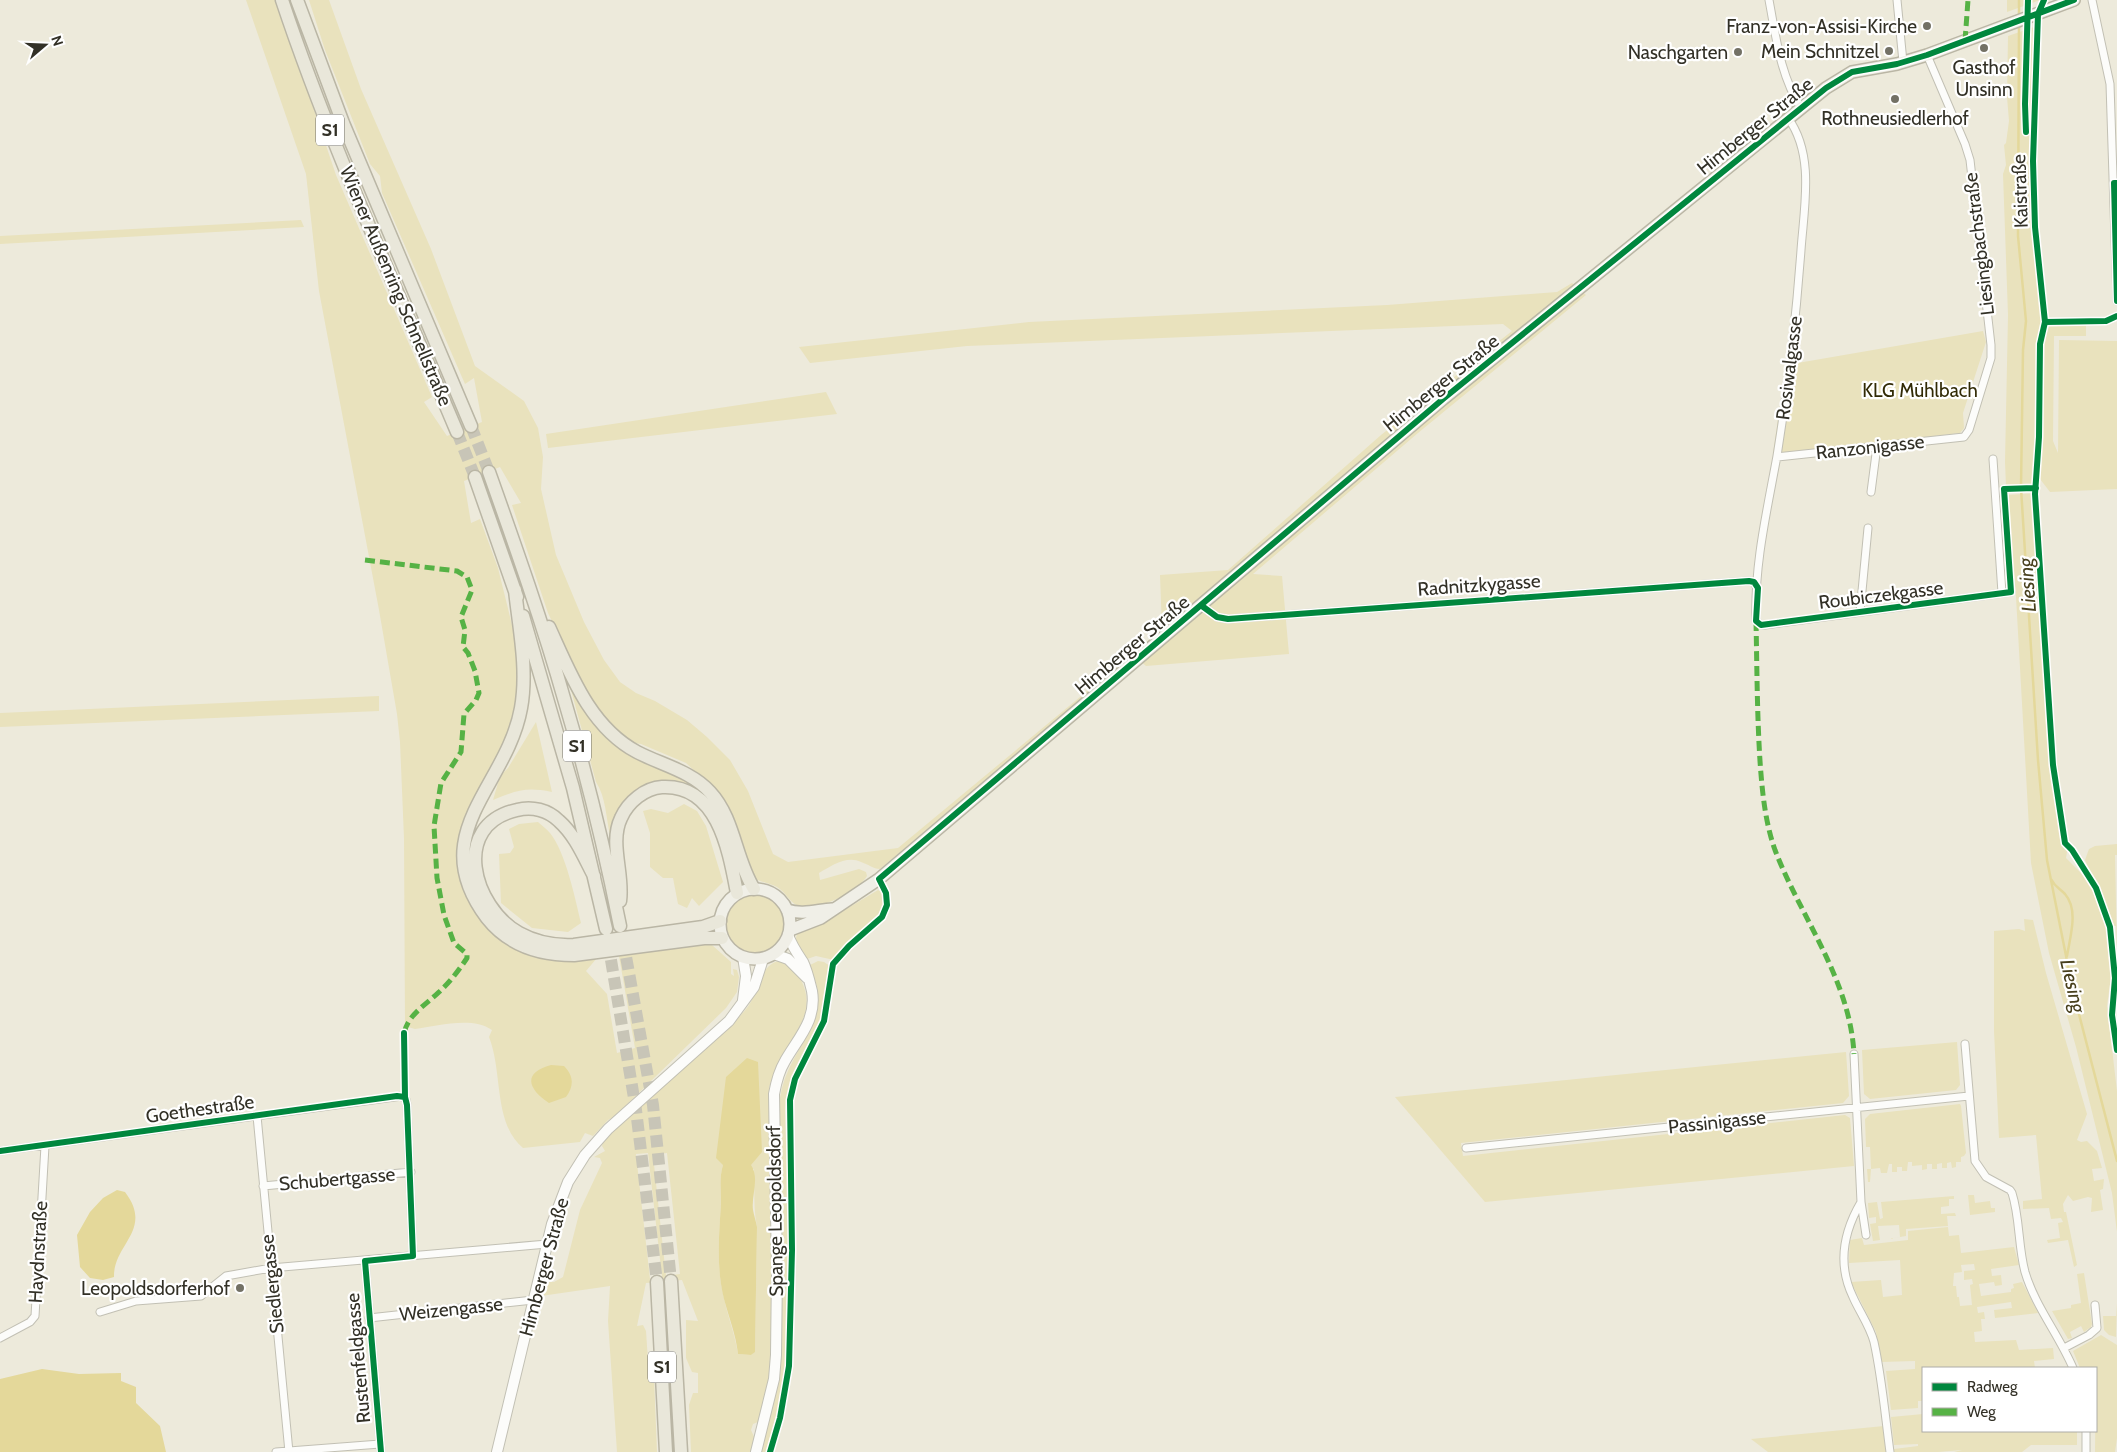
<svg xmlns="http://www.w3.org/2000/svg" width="2117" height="1452" font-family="Cabin,sans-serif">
	<rect width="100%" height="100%" fill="#edeadb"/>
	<!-- green -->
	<path fill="#e9e2bd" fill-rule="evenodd" d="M246,0H277L336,175L432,397L424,402L447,436L482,422L474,378L465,384L382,193L380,176L370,164L325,50L309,0H329L361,89L431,249L475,366L524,401L538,428L543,457L541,489L556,555L584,622L604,660L620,682L636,693L655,701L687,720L707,737L730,760L748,791L773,854L788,862L898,848L1162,629L1160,575L1228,570L1381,435L1512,331L1503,324L967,346L810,363L799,347L1029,322L1387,305L1557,292L1572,283L1586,295L1418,433L1253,574L1282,576L1289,654L1146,666L1133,655L880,869C873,869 868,864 861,862C847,855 831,866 819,873L820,880L859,869L866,872L867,876C858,892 820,910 801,907C790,904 787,893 777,887C769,883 760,882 752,877L712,787L686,763L641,744L628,742L615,732L588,697L548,613L512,505L521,503L500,467L464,481L471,523L480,519L498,568L513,629L518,658L516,712L498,758L465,815L460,838L463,880L554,959L582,960L597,958L586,971L607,994L617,1053L635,1048L619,956L704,943L712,945L731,962V974L734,976L733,969L737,970L739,977L737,992L726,1008L614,1117L608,1120L593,1136L585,1133L580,1142L523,1148C493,1123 503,1072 489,1037L492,1030C472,1016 437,1026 415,1029L408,1027L405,1024L404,838L400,742L397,714L379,610L319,291L306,174Z
		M2007,0H2040L2007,12Z
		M2037,26C2033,92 2030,159 2033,225C2035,264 2046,301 2039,339L2034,484L2006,486L2005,462L2008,315L2003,174L2006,165L2004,145L2006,143L2009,121L2007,97L2008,36Z
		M301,220L304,227L0,244V236Z
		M2086,325V336H2054L2053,441L2058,453L2059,340L2117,341V489L2050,492L2040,479L2043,345L2049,326Z
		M1983,331L1986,342L1963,413L1964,428L1960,433L1782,454L1773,453L1786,365Z
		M826,392L837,414L548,448L546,434Z
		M2039,493L2056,749L2067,836L2069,841L2066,858L2087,879L2096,896L2105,922L2110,949L2111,977L2107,1006L2117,1091V1232L2112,1193L2076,1047L2049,953L2031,863L2016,597L2007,495Z
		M568,679L602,729L704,790L747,882L741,884L702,794L641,790L613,835H610C606,818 606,797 596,782Z
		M379,696V711L0,727V713Z
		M536,722L552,792C526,787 518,790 493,800L500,776L508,768Z
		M684,804L697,811L706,826L723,882L699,906L692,898L687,908L678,904L673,878H663L650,867V833L643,811L651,809L668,813Z
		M538,822C542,826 547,829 550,833C566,853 575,898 581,923L568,932L532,928L501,903L499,854L510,853L514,847L509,829L519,824Z
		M2117,844V855H2115L2117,952L2116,926H2111L2103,899L2085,860L2089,849L2095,846Z
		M878,890L882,892C889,917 865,927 850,941C844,946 839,954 834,960L816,956L804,960L795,943L797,933L802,928L828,920Z
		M726 924a29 29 0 1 1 58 0a29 29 0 1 1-58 0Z
		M2024,919L2033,920L2046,973L2087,1114L2077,1140L2081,1142L2087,1141L2097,1151L2102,1168L2092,1169L2094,1181L2104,1179L2103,1189L2100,1190L2103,1210L2091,1212L2092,1198L2088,1197L2073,1201L2068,1195L2063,1204L2064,1212H2066L2077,1265L2074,1267L2068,1240L2048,1243L2047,1240L2060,1238L2058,1223L2063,1222L2061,1218L2051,1219L2049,1208L2023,1209V1201L2042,1199L2036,1135L1999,1138L1994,1031V931L2019,929L2025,931Z
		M778,961C789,964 795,970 801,980C816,1009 798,1029 784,1052C777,1064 773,1075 769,1088L773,1270L772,1352L768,1383L758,1422L753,1424L751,1430L755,1439L752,1452H691L689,1405L693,1393H698V1373L692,1372L686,1358V1320L698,1321L682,1280L646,1283L637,1326L643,1325L646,1331L648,1361L654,1377L657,1452H617L608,1321L610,1286L541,1296L545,1282H554L563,1277L580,1210L602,1163L600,1158L594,1157L605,1151L602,1146L603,1142L621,1123L733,1023C739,1017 745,1011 749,1005C758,991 760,966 778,961ZM648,1153L662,1277L650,1279L636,1154ZM667,1153L680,1274L666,1276L653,1155ZM723,1165L754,1169C755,1189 753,1207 757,1227L755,1351L751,1355L738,1354C735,1334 728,1318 724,1298C716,1267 719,1235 721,1203C721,1190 719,1178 723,1165Z
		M818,961L824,962L830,966L821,1018L794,1071L788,1090L785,1109C787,1195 795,1284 785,1371C782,1398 773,1425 766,1452H761L780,1366L781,1343C783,1292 783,1241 781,1191C780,1158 774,1120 782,1088C793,1044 838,1013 808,966Z
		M1957,1042L1960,1085L1956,1090L1870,1099L1864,1094L1862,1050Z
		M1846,1052L1849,1096L1843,1103L1461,1143L1463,1156L1845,1115L1850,1118L1854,1166L1485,1202L1395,1097Z
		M1960,1104L1961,1106L1966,1153L1964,1156L1961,1157V1162H1956V1167L1952,1168L1951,1162L1947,1163V1168H1942V1163L1937,1164V1169H1932V1164H1927V1169L1922,1170V1165L1912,1166V1162H1908L1907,1171H1902V1167H1897V1172H1892V1164H1889L1887,1173H1881L1880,1168L1871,1169L1870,1182H1868L1867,1169H1871L1870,1147H1866L1865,1119L1870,1114Z
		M1968,1195H1974L1975,1203L1990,1201L1991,1208H1995V1212L1970,1215Z
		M1954,1196V1199H1949V1206L1941,1207V1214L1955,1213L1956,1216H1947L1948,1226L1906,1229V1236L1887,1239L1900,1237L1899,1225L1878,1226L1880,1240L1873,1241L1870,1224L1876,1223V1217L1869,1218L1868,1203L1877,1202L1880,1219L1883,1218L1881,1202Z
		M1948,1227L1949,1236L1959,1235L1961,1253L2014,1247L2019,1265L1991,1269L1992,1276L2001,1275L2002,1285L1995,1286L1994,1282L1979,1284L1981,1296L2011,1292V1289L2014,1288L2013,1284L2022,1282L2038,1313L1995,1318L1994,1310L2012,1308L2011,1302L1977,1307L1978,1313L1984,1312L1985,1319H1981L1982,1331L1974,1332L1975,1342L2016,1340L2019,1350L2053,1348L2054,1359L2034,1361L2035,1368H1923V1401H1918V1408L1891,1410L1886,1371L1915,1369V1361L1881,1362L1876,1332L1851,1282L1881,1280L1883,1297L1902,1295L1900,1260L1849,1263L1850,1240L1862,1238L1864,1245L1908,1240V1231ZM1974,1264L1975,1270L1964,1271V1280L1972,1279L1973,1284L1970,1285L1972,1305L1960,1306L1959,1297H1957L1956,1286H1953L1954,1273L1962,1272L1961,1265Z
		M2084,1273L2092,1324L2091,1327L2084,1332L2081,1326L2070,1332L2072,1338L2068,1339L2052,1311L2071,1308V1305L2081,1303L2077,1274Z
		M2117,1303L2116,1337L2109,1335L2104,1330L2103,1316H2116Z
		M2101,1335L2117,1345V1438L2115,1452H2095L2096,1368H2080L2073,1351Z
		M1923,1414V1431H2077V1445H2031L2022,1452H1954L1962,1450L1938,1452H1894V1449L1918,1446V1444L1894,1445L1891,1417Z
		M1884,1426L1887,1452H1768L1751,1439Z"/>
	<!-- water -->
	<path fill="#e4d89a" d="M747,1058L758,1062L762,1152L751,1165C760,1178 751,1196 753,1210C754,1216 756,1221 757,1227L755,1352L751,1355L738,1354C736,1335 729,1318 724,1299C716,1267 719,1235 721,1203C721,1190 719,1178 723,1165L716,1158L726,1077Z
		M551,1065L564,1066C574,1076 574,1086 566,1097L549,1103C528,1089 522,1073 551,1065Z
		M117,1190L125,1192C154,1230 113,1244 114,1277L103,1280L90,1278L80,1267L77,1235L90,1212L103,1198Z
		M42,1369L79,1374L121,1373V1381L136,1387V1403L160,1426L166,1452H0V1379Z"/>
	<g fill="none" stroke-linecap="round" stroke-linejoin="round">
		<!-- stream -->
		<path stroke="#e4d89a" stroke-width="2.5" d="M2019,16V0
			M2019,24L2018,236L2026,321L2023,350L2021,488L2038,760L2047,860L2073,991L2117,1161
			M2051,879C2055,887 2059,888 2065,894C2079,910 2070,937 2067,956"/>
		<!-- highway-tunnel -->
		<path stroke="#c8c5b7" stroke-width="12" stroke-dasharray="12 6" stroke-linecap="butt" d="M471,426L489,472
			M457,432L475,477
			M623,940L653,1105L671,1281
			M608,942L636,1110L657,1282"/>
		<defs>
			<path id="street" d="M1769,0C1776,37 1780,75 1801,108
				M1897,0L1903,62
				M2092,0L2110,84L2117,301
				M1788,118C1815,155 1804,207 1801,250C1796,319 1788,388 1777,456C1767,511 1754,565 1756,621L1761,625H1765L2011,592
				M1777,457L1964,437L1969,430L1991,358V345L1970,160L1965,144L1927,55
				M1993,459L2002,593
				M1871,492L1877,446
				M1202,606L1217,617L1228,619L1749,581L1754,582L1757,588
				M1860,612L1868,528
				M1965,1044L1975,1161L1986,1177L2010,1190L2012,1193C2020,1218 2018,1246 2025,1272C2035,1306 2059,1335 2073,1368
				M1854,1054L1861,1202C1844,1231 1837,1264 1853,1297C1859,1311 1870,1326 1874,1342C1882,1378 1885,1415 1890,1452
				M257,1116L289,1452
				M1466,1148L1969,1096
				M0,1151L402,1096L406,1100L407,1105L413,1256
				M263,1186L411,1172
				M1861,1202L1866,1235
				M365,1261L381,1452
				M100,1312L136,1301L201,1296L226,1276L271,1268L547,1244
				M369,1318L533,1300
				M0,1338L30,1322L35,1316L45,1146
				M2064,1348L2089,1335L2097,1328L2095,1305
				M2086,1431V1452
				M276,1452L380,1444"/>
			<path id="secondary" d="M774,954L788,959L807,978
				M743,957L746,976L743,1000
				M497,1452L552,1224L568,1182L585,1155L608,1129L729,1021L754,987L763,959
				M756,1452L774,1379L776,1355L777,1270L774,1094C776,1083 779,1071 785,1061C798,1038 817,1020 812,991C810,983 807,970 803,962C797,953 792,946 788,935"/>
			<path id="primary" d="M720 924a35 35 0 1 1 70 0a35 35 0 1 1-70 0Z
				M787,910C802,915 817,910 832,909
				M790,930L821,918L879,879L1443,399L1826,88L1852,72L1897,64L1927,55L2074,0"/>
			<path id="highway" d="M282,0C331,147 397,289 457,432
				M297,0L343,123L471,426
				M489,472C516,548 543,624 565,702C587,776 605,851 620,926
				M475,477L517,597
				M515,590C519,628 528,669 521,708C507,787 423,833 487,918C509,946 541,955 574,955L704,938H722
				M523,616L573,788L606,929
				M549,627C570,673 590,727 637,752C662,765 691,771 710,792C735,819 735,859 754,889
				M594,876C584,857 575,835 559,821C548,810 532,806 517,810C450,825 473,907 519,933C537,943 554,946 574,945L703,927L720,921
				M620,901C624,874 609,843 621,818C628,802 645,788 662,787C718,784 729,851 737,893
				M671,1281L681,1452
				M657,1282L666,1452"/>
		</defs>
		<!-- street casing -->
		<use href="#street" stroke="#c2c0b4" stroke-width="9"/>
		<!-- secondary casing -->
		<use href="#secondary" stroke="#c2c0b4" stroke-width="12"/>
		<!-- primary casing -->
		<use href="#primary" stroke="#bab6a5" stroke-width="14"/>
		<!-- highway casing -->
		<use href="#highway" stroke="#bab6a5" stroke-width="15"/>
		<!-- street -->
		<use href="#street" stroke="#fcfcfa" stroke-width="7"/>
		<!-- secondary -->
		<use href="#secondary" stroke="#fcfcfa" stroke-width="10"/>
		<!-- primary -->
		<use href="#primary" stroke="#f0efe7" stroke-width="11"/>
		<!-- highway -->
		<use href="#highway" stroke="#e9e7da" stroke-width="12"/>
		<!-- quiet -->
		<path stroke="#56b245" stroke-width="5" stroke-dasharray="10 5" stroke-linecap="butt" d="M1965,41L1968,0
			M365,560L457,571L467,577L472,590L461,617L465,630L463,647L468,653L475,671L479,693L476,700L464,714L461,752L441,783L434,826L437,878L444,915L454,943L467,954V958C459,970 450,982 439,992C427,1004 404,1017 404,1037
			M1756,621C1757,668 1757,714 1760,761C1762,790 1765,822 1775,850C1801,918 1850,979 1854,1054"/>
		<defs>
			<path id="cycleway" d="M2044,0L2038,14L2033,161L2035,227L2045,322L2040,344L2039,437L2035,494L2053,765L2065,843L2072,850L2096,888L2110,927L2115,978L2112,1015L2117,1050
				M2026,132L2025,104L2028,0
				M2117,183H2114L2117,301
				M2045,322L2106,321L2117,316
				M1202,606L1217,617L1228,619L1749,581L1754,582L1758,588L1756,621L1761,625L2011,592L2004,489L2036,488
				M0,1151L397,1096L405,1097
				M381,1452L365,1261L413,1256L407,1105L405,1097L404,1033
				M770,1452L780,1418L789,1366L792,1250L790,1100L795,1079L824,1021L833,964L849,946L882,917L887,905L886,893L879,879L1443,399L1826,88L1852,72L1897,64L1927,55L2074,0"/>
		</defs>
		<!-- cycleway casing -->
		<use href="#cycleway" stroke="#fff" stroke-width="9"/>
		<!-- cycleway -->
		<use href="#cycleway" stroke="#00873e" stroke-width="6"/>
	</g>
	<!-- markers -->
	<g fill="#737165" stroke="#fff" stroke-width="2">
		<circle cx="1927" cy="26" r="5"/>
		<circle cx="1984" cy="48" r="5"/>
		<circle cx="1889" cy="51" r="5"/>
		<circle cx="1738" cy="52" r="5"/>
		<circle cx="1895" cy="99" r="5"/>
		<circle cx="240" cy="1288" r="5"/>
	</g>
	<g text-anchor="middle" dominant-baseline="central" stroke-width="4.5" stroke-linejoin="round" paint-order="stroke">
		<!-- shield labels -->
		<g fill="#fff" stroke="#706e67" stroke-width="1">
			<rect x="316" y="114.5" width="28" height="31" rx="4"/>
			<rect x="563" y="730.5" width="28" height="31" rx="4"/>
			<rect x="648" y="1351.5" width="28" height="31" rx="4"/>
		</g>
		<g font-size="18" font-weight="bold" fill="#323026">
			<text x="330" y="130">S1</text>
			<text x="577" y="746">S1</text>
			<text x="662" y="1367">S1</text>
		</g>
		<!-- poi labels -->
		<g font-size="19" fill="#323026" stroke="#fff" text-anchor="end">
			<text x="1917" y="26">Franz-von-Assisi-Kirche</text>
			<text x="1879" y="51">Mein Schnitzel</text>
			<text x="1728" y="52">Naschgarten</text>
			<text x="1984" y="67" text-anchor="middle">Gasthof<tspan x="1984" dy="22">Unsinn</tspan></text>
			<text x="1895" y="118" text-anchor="middle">Rothneusiedlerhof</text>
			<text x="230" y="1288">Leopoldsdorferhof</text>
		</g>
		<!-- street labels -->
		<g font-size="19" fill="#323026" stroke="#fff">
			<text transform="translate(1755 126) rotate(-39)">Himberger Straße</text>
			<text transform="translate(2020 191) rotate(-92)">Kaistraße</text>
			<text transform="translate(1979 244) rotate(-97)">Liesingbachstraße</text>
			<text transform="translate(396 286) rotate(67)">Wiener Außenring Schnellstraße</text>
			<text transform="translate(1789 368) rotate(-83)">Rosiwalgasse</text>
			<text transform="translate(1441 383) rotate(-39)">Himberger Straße</text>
			<text transform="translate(1870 447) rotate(-6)">Ranzonigasse</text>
			<text transform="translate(1479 585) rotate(-4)">Radnitzkygasse</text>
			<text transform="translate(1881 595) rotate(-7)">Roubiczekgasse</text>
			<text transform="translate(1132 645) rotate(-40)">Himberger Straße</text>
			<text transform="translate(200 1109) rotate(-8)">Goethestraße</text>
			<text transform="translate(1717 1122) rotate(-6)">Passinigasse</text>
			<text transform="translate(337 1179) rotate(-5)">Schubertgasse</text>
			<text transform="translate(775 1211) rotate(-91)">Spange Leopoldsdorf</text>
			<text transform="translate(38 1252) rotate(-87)">Haydnstraße</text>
			<text transform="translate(544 1267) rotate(-75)">Himberger Straße</text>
			<text transform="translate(272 1284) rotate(-96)">Siedlergasse</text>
			<text transform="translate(451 1309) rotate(-6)">Weizengasse</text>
			<text transform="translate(358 1358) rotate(-95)">Rustenfeldgasse</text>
		</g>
		<!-- park labels -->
		<g font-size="19" fill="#312a05" stroke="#fff">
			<text x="1920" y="390">KLG Mühlbach</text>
		</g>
		<!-- water labels -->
		<g font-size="20" font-style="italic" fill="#48401d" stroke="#fff">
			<text transform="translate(2027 585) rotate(-94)">Liesing</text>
			<text transform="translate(2073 986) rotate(77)">Liesing</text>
		</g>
	</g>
	<!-- legend -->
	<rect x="1922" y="1367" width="175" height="65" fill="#ffffff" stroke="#adaca8"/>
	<rect x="1932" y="1383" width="25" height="8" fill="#00873e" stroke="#adaca8"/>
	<text x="1967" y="1392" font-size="15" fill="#323026">Radweg</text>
	<rect x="1932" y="1408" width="25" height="8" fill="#56b245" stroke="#adaca8"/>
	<text x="1967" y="1417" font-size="15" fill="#323026">Weg</text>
	<!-- north arrow -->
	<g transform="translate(45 45) rotate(71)" stroke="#ffffff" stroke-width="4" paint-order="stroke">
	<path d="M0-4L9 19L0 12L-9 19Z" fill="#323026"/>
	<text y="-8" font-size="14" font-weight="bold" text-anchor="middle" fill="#323026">N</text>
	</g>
</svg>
